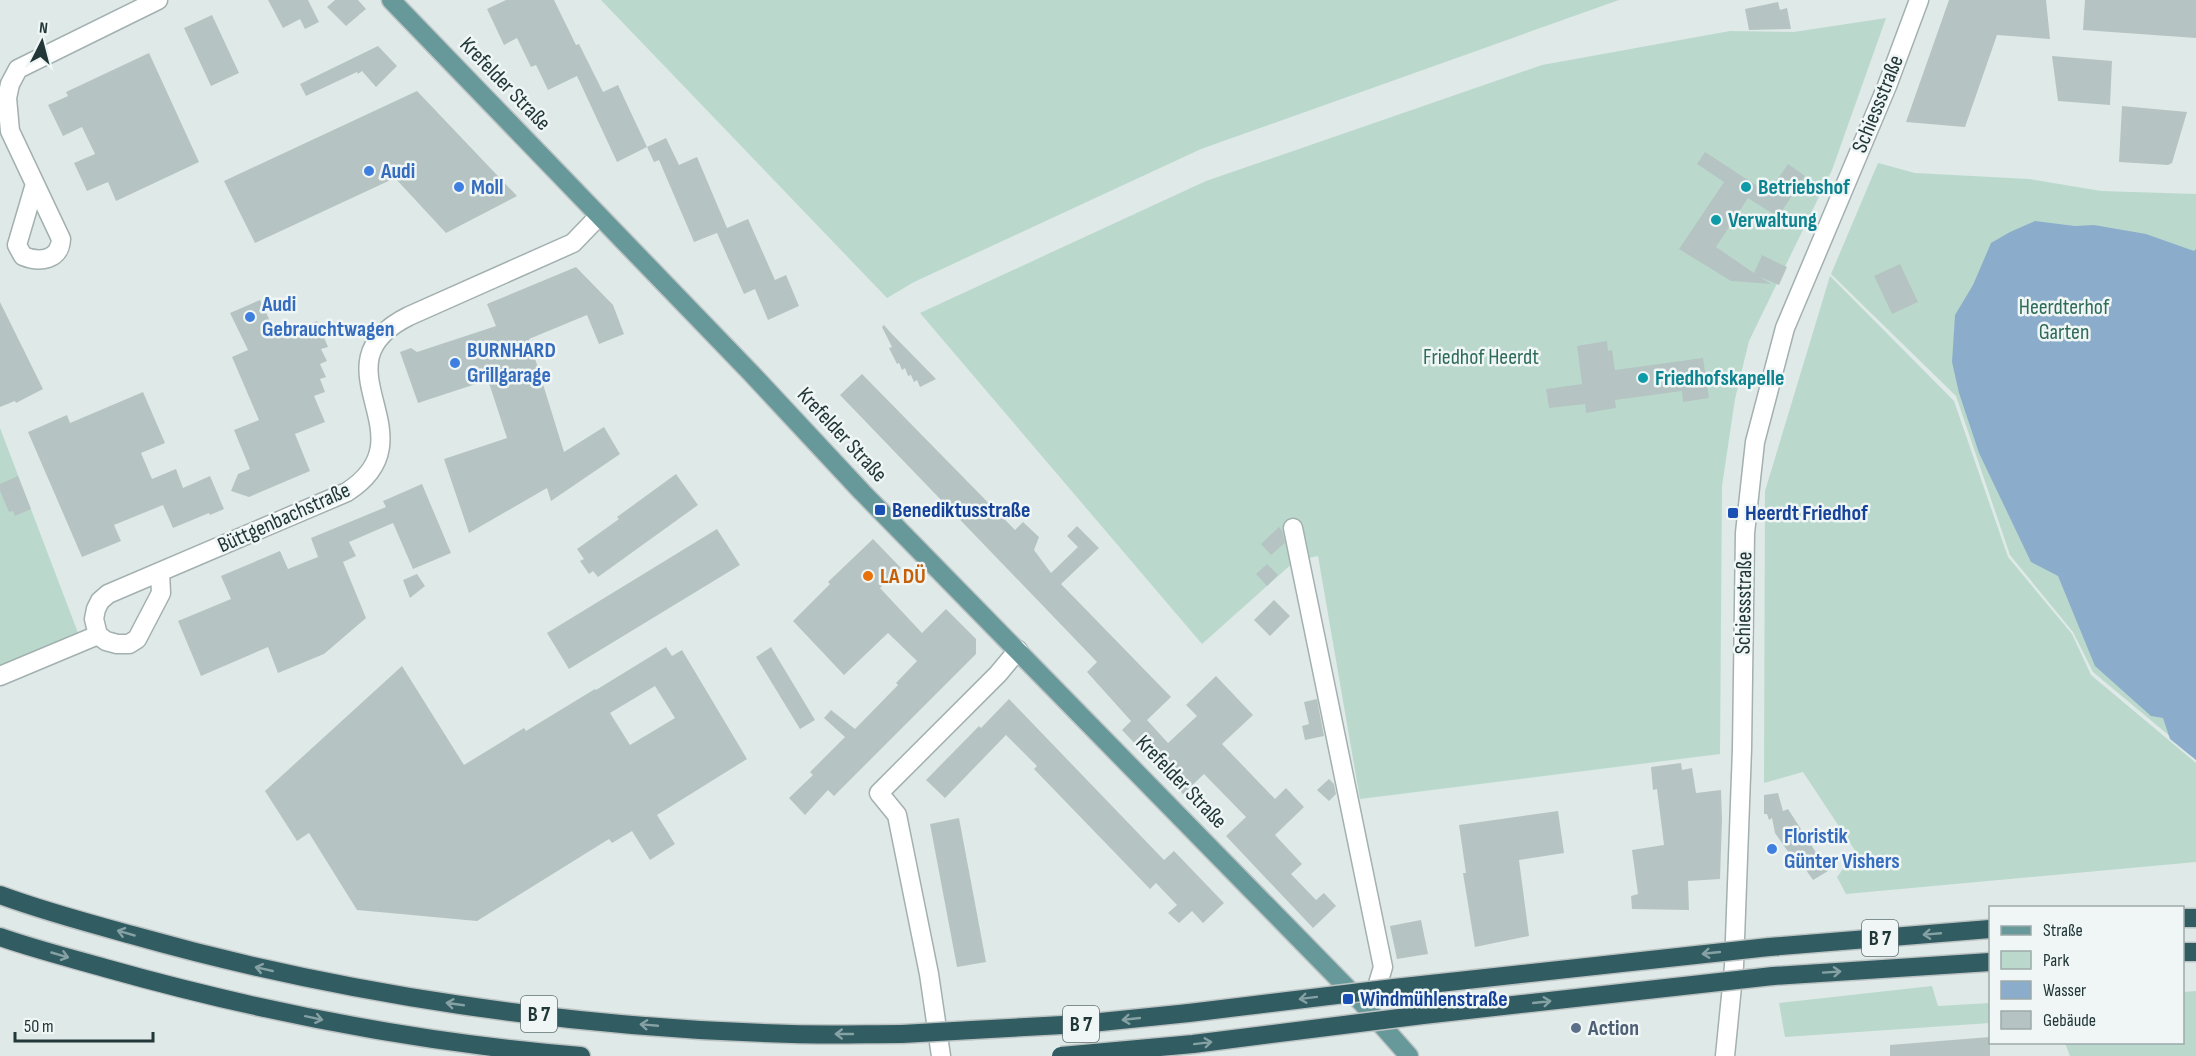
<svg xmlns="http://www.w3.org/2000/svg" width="2196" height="1056" font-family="'Sofia Sans Condensed',sans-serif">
	<rect width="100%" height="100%" fill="#dfe9e8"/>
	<!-- green -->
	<path fill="#bad9cc" d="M601,0H1619L1201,149L914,282L887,298Z
		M1886,18L1832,170L1749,341L1735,399L1722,486L1720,754L1360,799L1318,556L1295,561L1202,644L920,313L1206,181L1542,65L1730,31L1794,32Z
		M1878,163L1915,173L2029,179L2101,191L2196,194V758L2093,672L2073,632L2010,555L1956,396L1831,274Z
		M1830,276L1954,401L2008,557L2072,634L2091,675L2196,763V862L1846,894L1837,877L1856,852L1803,772L1764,783L1765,491Z
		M0,428L80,638L0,676Z
		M1932,986L1938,1006L1990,1003V1023L1785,1037L1779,1003Z
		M2196,991V1056H2070L2065,1043L2182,1042L2183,992Z"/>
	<!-- water -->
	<path fill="#8badcb" d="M2035,221L2075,226L2094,225L2146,234L2194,251L2196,249V760L2170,739L2163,718L2151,716L2095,666L2058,576L2031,562L1979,453L1959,393L1952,362L1955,315L1973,285L1991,243L2010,232Z"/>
	<!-- building -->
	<path fill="#b5c4c2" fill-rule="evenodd" d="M268,0H308L319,22L305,29L300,19L283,28Z
		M335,0H358L366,9L346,26L327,7Z
		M506,0H554L576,45L579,44L603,92L618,85L647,147L617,162L577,76L548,90L536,65L531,67L517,38L504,45L487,9Z
		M1949,0H2046L2050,39L1997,35L1965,127L1906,122Z
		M2085,0H2196V38L2083,30Z
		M1778,2L1780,10L1787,8L1791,29L1749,30L1745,9Z
		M212,15L239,73L211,86L184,28Z
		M378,46L397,66L376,87L362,71L358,74L357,72L306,96L300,84Z
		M149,53L199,162L116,201L108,182L87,191L74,163L95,154L82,127L63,136L48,105L68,96L66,92Z
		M2052,56L2112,61L2110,105L2058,101Z
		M417,91L517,196L446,233L395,178L255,243L224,181Z
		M2122,106L2187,112L2172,163L2168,165L2119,162Z
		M666,138L679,165L697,157L727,228L748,219L775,280L786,275L799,306L768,320L755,289L744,294L717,233L694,242L659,160L654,162L647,147Z
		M1705,152L1768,193L1788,164L1805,176L1778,217L1748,198L1716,247L1754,273L1762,255L1787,267L1779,285L1760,277L1771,284L1731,281L1679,249L1724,182L1697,164Z
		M1900,264L1918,302L1892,314L1874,276Z
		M576,267L613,305L624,334L599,344L587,315L529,339L564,452L604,427L620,454L551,501L547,488L469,533L444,459L507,438L488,380L418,403L400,352L411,348L417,352L496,326L487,304Z
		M260,300L278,338L317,321L328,347L321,349L327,361L320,364L326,377L320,379L325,392L314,396L325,422L295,434L310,471L249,497L231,491L238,474L250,469L234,430L259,420L232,357L248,350L230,313Z
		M0,302L43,389L16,403L15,401L0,407Z
		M884,325L890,332L936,379L920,387L917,380L914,382L911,375L908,376L905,368L902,370L899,363L897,364L889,348L892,347L882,327Z
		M1607,341L1608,351L1612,350L1615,370L1703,358L1709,398L1683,402L1682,391L1615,400L1616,408L1586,413L1585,404L1549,408L1546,389L1582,384L1577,346Z
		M862,374L1015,530L1023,522L1039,537L1034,550L1051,573L1078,547L1067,536L1077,526L1099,548L1061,584L1171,697L1147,720L1168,743L1197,716L1186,705L1216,676L1253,715L1222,744L1275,799L1286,788L1304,807L1275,835L1302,864L1291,874L1316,900L1324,893L1336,906L1313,928L1226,836L1246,817L1204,774L1183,794L1122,730L1131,721L1087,672L1097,662L840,395Z
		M143,392L165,443L141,453L152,479L176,469L183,488L210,476L224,509L210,515L209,513L173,528L163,505L114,525L121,541L82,557L28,432L67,415L70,423Z
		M676,474L698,505L598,577L593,571L589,574L580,561L584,559L577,549L619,519L617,517Z
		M18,476L31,509L15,516L13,511L9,512L0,491V484Z
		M422,484L451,553L413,569L393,523L349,542L356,556L343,562L366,618L324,654L278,673L268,647L201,676L178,621L231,599L221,576L280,551L288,569L318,557L311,538L386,507L383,501Z
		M1279,527L1282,531L1285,543L1271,555L1261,544Z
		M717,529L740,565L569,669L547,633Z
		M873,539L901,568L880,588L922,633L946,609L976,639V654L834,796L828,790L805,815L789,798L813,775L810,772L845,737L824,718L831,710L855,729L898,685L896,683L917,661L888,633L844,675L793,621L830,584L828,582Z
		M1267,564L1278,575L1267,586L1256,574Z
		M417,574L425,586L410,598L403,580Z
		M1274,600L1290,616L1270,636L1254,620Z
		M666,647L672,656L682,650L747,759L657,815L675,844L650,860L632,831L612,843L609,839L477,921L357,910L309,833L297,841L265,791L402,666L464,765L524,728L526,731L595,689L596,690ZM655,686L675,718L630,745L610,713Z
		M771,647L815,720L800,729L756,657Z
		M1009,699L1164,860L1174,851L1224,903L1203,923L1192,911L1179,923L1168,913L1177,905L1156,883L1150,889L1034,769L1037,766L1006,735L945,798L926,780L979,726L981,728Z
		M1317,699L1324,736L1305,740L1302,726L1309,724L1304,702Z
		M1681,763L1682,770L1692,768L1696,793L1721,790L1722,820L1720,879L1688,881L1689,910L1632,909L1631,896L1638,894L1632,850L1664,845L1657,789L1653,790L1651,767Z
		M1329,779L1334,784L1336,794L1329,801L1317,790Z
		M1778,793L1783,811L1788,809L1828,871L1813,880L1799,860L1796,863L1775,833L1772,818L1769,820L1767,814H1764V795Z
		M1558,811L1564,853L1519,860L1529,936L1475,947L1463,873H1466L1459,825Z
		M959,818L986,962L957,967L930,824Z
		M1421,920L1428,954L1397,959L1390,926Z
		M1990,1037V1056H1890V1045Z"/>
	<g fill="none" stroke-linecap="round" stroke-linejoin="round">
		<defs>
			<path id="minor" d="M35,184L17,245L23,256C40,263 60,260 61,239L10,131L7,98L10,84L18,69L158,0
				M1293,528L1383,967L1377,987L1366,1001
				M160,572L161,593L137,639L129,644H117L106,641L98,635L94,619L96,609L100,601L108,594L347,492C435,435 310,365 409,316L573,243L599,216
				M0,676L98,635
				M941,1056L929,974L897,815L879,793L998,674L1018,650
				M1725,1056L1734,966L1742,749L1745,533L1755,442L1785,328L1887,86L1919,0"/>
			<path id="major" d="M391,0L751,373L862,492L1363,1004L1409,1056"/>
			<path id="highway" d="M0,895C43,911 88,923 132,935C344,995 572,1028 792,1034C829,1035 865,1034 902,1034
				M2182,918H2196
				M0,937C34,949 70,958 105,968C261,1012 420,1043 581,1056
				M1769,947L1990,929
				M2182,952H2196
				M1773,976L1990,962
				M972,1030L1081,1024L1189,1013"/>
		</defs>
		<!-- minor casing -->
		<use href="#minor" stroke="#a3b0b0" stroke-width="21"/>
		<!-- major casing -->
		<use href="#major" stroke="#bdc3c3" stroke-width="21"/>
		<!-- highway casing -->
		<use href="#highway" stroke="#bdc3c3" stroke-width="21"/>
		<!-- minor -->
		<use href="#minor" stroke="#fff" stroke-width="18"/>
		<!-- major -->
		<use href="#major" stroke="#67999b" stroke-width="18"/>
		<!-- highway -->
		<use href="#highway" stroke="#305c62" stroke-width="18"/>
		<defs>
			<path id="highway-bridge" d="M1189,1013L1394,988L1769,947
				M902,1034L972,1030
				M1061,1056L1193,1044L1423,1015L1773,976"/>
		</defs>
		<!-- highway-bridge casing -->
		<use href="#highway-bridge" stroke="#bdc3c3" stroke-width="21" stroke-linecap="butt"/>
		<!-- highway-bridge -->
		<use href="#highway-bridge" stroke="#305c62" stroke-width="18"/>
	</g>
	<!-- one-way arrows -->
	<defs><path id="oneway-shaft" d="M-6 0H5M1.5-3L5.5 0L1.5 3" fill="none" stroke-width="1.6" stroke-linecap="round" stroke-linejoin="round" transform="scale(1.5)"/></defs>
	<g stroke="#86a1a4">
		<use href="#oneway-shaft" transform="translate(126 933) rotate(-164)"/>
		<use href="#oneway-shaft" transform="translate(1932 934) rotate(175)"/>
		<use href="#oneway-shaft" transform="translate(1711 953) rotate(174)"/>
		<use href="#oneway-shaft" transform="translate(60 955) rotate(16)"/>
		<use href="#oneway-shaft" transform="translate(264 969) rotate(-167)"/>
		<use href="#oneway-shaft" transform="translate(1832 972) rotate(-4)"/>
		<use href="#oneway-shaft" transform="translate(1308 998) rotate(173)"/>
		<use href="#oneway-shaft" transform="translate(1542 1002) rotate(-6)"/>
		<use href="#oneway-shaft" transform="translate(455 1004) rotate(-172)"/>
		<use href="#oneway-shaft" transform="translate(314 1018) rotate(12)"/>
		<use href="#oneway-shaft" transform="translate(1131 1019) rotate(174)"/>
		<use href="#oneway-shaft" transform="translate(649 1025) rotate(-175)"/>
		<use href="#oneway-shaft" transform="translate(844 1034) rotate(-180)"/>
		<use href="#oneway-shaft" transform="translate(1203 1043) rotate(-7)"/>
	</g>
	<!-- markers -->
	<g fill="#3f7fe0" stroke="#eff6f5" stroke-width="2">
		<circle cx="369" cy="171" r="6"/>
		<circle cx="459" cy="187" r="6"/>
		<circle cx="250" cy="317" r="6"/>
		<circle cx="455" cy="363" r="6"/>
		<circle cx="1772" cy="849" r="6"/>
	</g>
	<g fill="#0f9aa8" stroke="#eff6f5" stroke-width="2">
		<circle cx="1746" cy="187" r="6"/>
		<circle cx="1716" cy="220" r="6"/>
		<circle cx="1643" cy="378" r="6"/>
	</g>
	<g fill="#1a4fb4" stroke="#eff6f5" stroke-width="2">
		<rect x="874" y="504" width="12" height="12" rx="3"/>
		<rect x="1727" y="507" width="12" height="12" rx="3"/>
		<rect x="1342" y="993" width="12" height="12" rx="3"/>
	</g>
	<circle fill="#e8710a" stroke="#eff6f5" stroke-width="2" cx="868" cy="576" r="6"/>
	<circle fill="#5c6f8a" stroke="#eff6f5" stroke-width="2" cx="1576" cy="1028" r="6"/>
	<g text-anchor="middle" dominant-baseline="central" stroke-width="5" stroke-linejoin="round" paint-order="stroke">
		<!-- shield labels -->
		<g fill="#eff6f5" stroke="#607071" stroke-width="1.5">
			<rect x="1862" y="920" width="36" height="36" rx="4.5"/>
			<rect x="521" y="996" width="36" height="36" rx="4.5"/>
			<rect x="1063" y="1006" width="36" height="36" rx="4.5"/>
		</g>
		<g font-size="21" font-weight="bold" fill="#223738">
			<text x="1880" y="938">B 7</text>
			<text x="539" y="1014">B 7</text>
			<text x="1081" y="1024">B 7</text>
		</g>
		<!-- street labels -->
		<g font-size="22" fill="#223738" stroke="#eff6f5">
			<text transform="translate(505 84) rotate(46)">Krefelder Straße</text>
			<text transform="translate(1878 104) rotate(-68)">Schiessstraße</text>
			<text transform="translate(842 435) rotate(47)">Krefelder Straße</text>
			<text transform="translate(284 518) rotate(-24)">Büttgenbachstraße</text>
			<text transform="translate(1744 603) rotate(-89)">Schiessstraße</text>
			<text transform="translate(1181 782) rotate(46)">Krefelder Straße</text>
		</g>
		<!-- shop labels -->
		<g font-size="22" font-weight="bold" fill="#366cbe" stroke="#eff6f5" text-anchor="start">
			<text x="381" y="171">Audi</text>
			<text x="471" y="187">Moll</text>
			<text x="262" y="304">Audi<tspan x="262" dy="25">Gebrauchtwagen</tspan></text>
			<text x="467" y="350">BURNHARD<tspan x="467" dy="25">Grillgarage</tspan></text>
			<text x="1784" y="836">Floristik<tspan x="1784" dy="25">Günter Vishers</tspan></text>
		</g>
		<!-- culture labels -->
		<g font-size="22" font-weight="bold" fill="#0d838f" stroke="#eff6f5" text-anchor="start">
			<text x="1758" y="187">Betriebshof</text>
			<text x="1728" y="220">Verwaltung</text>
			<text x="1655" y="378">Friedhofskapelle</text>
		</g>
		<!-- park labels -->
		<g font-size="22" fill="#2f6b59" stroke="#eff6f5">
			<text x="2064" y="307">Heerdterhof<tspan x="2064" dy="25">Garten</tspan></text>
			<text x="1481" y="357">Friedhof Heerdt</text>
		</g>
		<!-- transit labels -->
		<g font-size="22" font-weight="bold" fill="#164399" stroke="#eff6f5" text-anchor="start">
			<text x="892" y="510">Benediktusstraße</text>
			<text x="1745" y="513">Heerdt Friedhof</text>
			<text x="1360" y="999">Windmühlenstraße</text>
		</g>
		<!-- food labels -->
		<g font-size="22" font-weight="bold" fill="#c56008" stroke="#eff6f5" text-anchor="start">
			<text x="880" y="576">LA DÜ</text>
		</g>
		<!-- service labels -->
		<g font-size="22" font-weight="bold" fill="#4e5e75" stroke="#eff6f5" text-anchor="start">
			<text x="1588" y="1028">Action</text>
		</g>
	</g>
	<!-- legend -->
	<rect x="1989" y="906" width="195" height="138" fill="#eff6f5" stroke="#9daaa9" stroke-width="1.5"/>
	<rect x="2001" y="926" width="30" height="9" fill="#67999b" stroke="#9daaa9" stroke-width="1.5"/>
	<text x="2043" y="936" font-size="18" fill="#223738">Straße</text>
	<rect x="2001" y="951" width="30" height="18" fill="#bad9cc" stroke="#9daaa9" stroke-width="1.5"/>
	<text x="2043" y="966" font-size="18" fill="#223738">Park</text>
	<rect x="2001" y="981" width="30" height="18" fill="#8badcb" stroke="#9daaa9" stroke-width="1.5"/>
	<text x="2043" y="996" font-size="18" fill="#223738">Wasser</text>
	<rect x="2001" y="1011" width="30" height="18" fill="#b5c4c2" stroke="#9daaa9" stroke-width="1.5"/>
	<text x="2043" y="1026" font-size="18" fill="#223738">Gebäude</text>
	<!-- north arrow -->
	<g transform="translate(42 42) rotate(6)" stroke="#eff6f5" stroke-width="4.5" paint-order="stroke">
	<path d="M0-4.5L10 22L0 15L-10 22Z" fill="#223738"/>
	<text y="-9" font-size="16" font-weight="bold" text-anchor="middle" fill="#223738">N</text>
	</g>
	<!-- scale -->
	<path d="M15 1032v9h138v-9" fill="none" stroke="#223738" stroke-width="3"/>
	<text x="24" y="1032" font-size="18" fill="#223738" stroke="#eff6f5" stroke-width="4.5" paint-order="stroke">50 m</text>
</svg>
